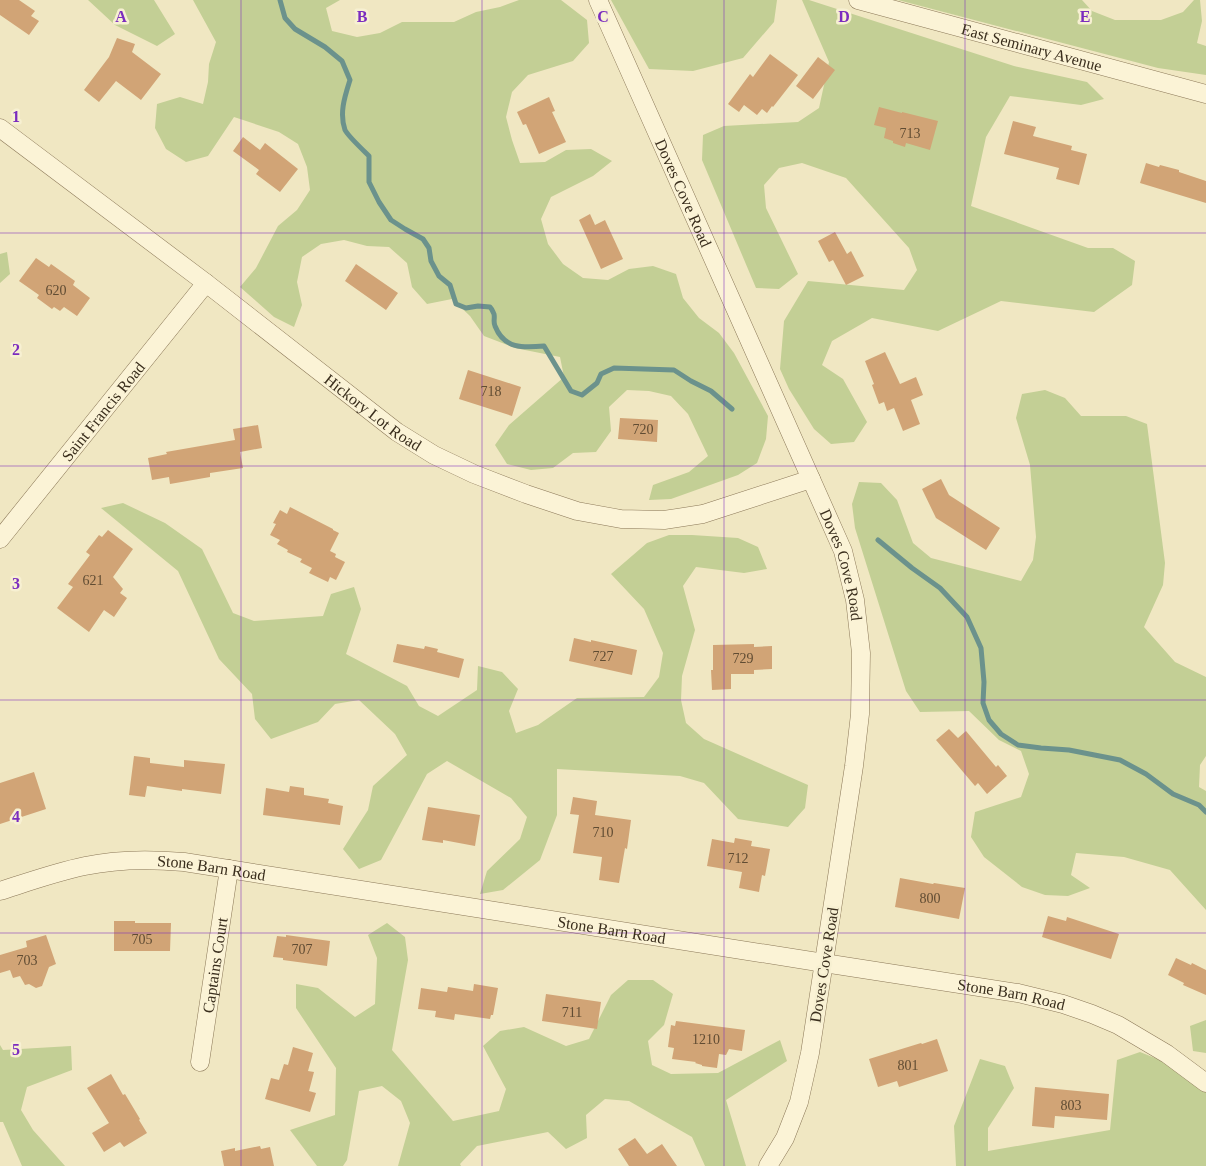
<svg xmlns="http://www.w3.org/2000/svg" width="1206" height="1166" font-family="Georgia,serif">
	<rect width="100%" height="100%" fill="#f0e7c2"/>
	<!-- green -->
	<path fill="#c3cf95" d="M88,0H154L175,34L157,46L115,25Z
		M193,0H340L326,8L332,31L357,37L380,33L402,22H454L476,12L500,7L519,0H561L587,20L589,43L573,61L528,75L512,92L506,117L512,140L520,163L545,162L566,150L591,149L612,161L593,176L551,197L541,219L548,244L563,264L583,278L608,280L629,269L653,266L676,274L683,298L699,318L719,333L734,353L768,416L766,439L757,463L738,475L671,499L649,500L653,485L689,472L708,456L688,414L671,396L649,391L627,390L609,407L611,431L596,452L573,453L553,468L531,470L507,464L495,445L509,425L564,377L560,357L515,348L484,336L470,316L452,299L427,304L412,287L407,263L389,247L367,246L344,240L321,244L302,257L297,282L302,305L294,327L274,317L240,287L256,268L278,226L297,210L310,190L307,167L298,144L279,132L234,117L208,156L186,162L166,149L155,128L157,104L180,97L203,104L208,82L209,64L216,42Z
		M611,0H777L774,22L743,58L693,71L649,69Z
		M802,0H809L1014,66L1087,82L1104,99L1081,105L1010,96L986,137L971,206L1088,248H1113L1135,261L1132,285L1094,312L1001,301L938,331L872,318L832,341L822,365L843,379L867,422L854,442L831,444L814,429L789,389L780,369L784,321L808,281L904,290L917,270L909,248L846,178L802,163L779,168L764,185L766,208L798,274L779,289L756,288L702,160L703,135L724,126L798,122L819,108L829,62Z
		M898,0H1082L1092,11L1115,20H1161L1183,12L1194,0H1200L1202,21L1197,43L1206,46V75L1158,68Z
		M7,252L10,274L0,283V254Z
		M1045,390L1065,398L1081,416H1126L1147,424L1165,563L1163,585L1144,627L1175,662L1206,677V756L1200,765L1199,787L1206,791V910L1170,870L1124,857L1076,853L1071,875L1090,888L1068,896L1045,895L1022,887L984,857L971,837L975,812L1021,797L1029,774L1021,751L999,740L969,711L920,712L906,691L855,528L852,504L859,482L881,483L897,500L913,543L931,558L1021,581L1033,560L1036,537L1030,465L1016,418L1022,394Z
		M123,503L165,523L202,549L233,613L254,621L323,616L331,594L354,587L361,609L346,654L407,686L419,706L438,716L477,690L478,666L502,672L518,689L509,711L516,733L538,725L577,698L644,697L659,677L663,653L644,609L611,574L647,543L669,535H692L738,538L758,547L767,569L744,573L696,567L683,586L695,630L682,676L681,700L686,723L704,739L808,785L805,808L788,827L738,819L704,783L680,776L557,769V815L540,860L503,890L480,894L487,871L520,839L527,817L511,798L447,761L427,774L381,860L359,869L343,849L368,810L373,786L407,755L395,734L359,700L335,704L318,722L271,739L255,719L252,694L219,659L178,571L101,508Z
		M387,923L405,937L408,960L392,1050L453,1121L499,1111L506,1089L483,1046L500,1031L524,1027L566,1046L589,1039L611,995L628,980H653L673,994L664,1025L648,1041L652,1065L671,1074L718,1073L780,1040L787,1061L726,1100L746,1166H705L692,1137L629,1101L605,1099L586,1115L587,1138L566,1149L548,1132L477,1146L460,1164L461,1166H398L410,1123L401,1101L382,1086L359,1091L347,1160L343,1166H317L290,1130L335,1115L336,1068L296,1008V984L318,988L355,1017L375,1004L377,958L368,935Z
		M1206,1020V1053L1193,1051L1190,1026Z
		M0,1045L3,1050L71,1046L72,1070L27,1087L21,1110L33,1130L65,1166H22L3,1122H0Z
		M1140,1052L1185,1070L1206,1092V1166H956L954,1126L980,1059L1005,1066L1014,1088L988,1128V1151L1110,1130L1117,1060Z"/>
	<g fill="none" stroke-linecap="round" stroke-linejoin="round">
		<!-- stream -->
		<path stroke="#6b928c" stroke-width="5" d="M280,0L285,18L295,29L325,47L342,61L350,80C345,96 339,113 345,130C348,136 364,151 369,156V182L379,202L391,220L405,229L423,239L429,248L431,261L439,276L450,285L456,304L466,308L478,306L490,307C492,309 493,312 494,314C495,318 493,322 495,326C504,349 523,348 544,346L571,391L582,395L597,383L601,374L614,368L674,370L691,381L711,391L732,409
			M878,540L912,568L940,588L967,617L981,648L984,682L983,703L989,720L1001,734L1018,745L1041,748L1069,750L1120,760L1146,774L1173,794L1199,805L1206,812"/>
	</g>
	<!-- building -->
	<path fill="#d1a476" d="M0,0H19L35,11L31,16L39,21L29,35L0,15Z
		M117,38L135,44L132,52L161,74L141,100L116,81L99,102L84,90L109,57Z
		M770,54L798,75L773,107L772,106L767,113L762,109L757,115L744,105L739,112L728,104L750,74L753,77Z
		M818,57L835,70L813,99L796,86Z
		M549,97L555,111L552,112L566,142L539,154L526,124L523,125L517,112Z
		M879,107L902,113V112L938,121L930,150L906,143L905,147L893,143V141L884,138L886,128L874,125Z
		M1013,121L1036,127L1033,136L1072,146L1071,150L1087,154L1079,185L1056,179L1059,168L1004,154Z
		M243,137L260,150L265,143L298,169L280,192L256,174L259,170L233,151Z
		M1146,163L1159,167L1160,165L1179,170V172L1206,181V203L1140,183Z
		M590,214L595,225L605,220L623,259L601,269L579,220Z
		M835,232L847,254L851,251L864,276L846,285L833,260L829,262L818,241Z
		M36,258L49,267L51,264L75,281L73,285L90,298L77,316L64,307L60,311L54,307L52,309L37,298L39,295L19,281Z
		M356,264L398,293L386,310L345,281Z
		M885,352L900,384L916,377L923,395L911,400L920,424L903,431L894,408L887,411L884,402L879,404L872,385L874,384L865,361Z
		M468,370L521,387L512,416L459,399Z
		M620,418L658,420L657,442L618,439Z
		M258,425L262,448L240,452L243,468L210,473V477L170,484L169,477L152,480L148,458L167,454L166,452L235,440L233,429Z
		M941,479L949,495L1000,528L986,550L936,518L922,489Z
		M290,507L333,529V530L339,533L330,551L336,554L335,557L345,562L336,580L330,577L328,582L309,573L312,568L300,562L302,559L287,552L288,550L277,544L280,540L270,535L276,524L273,523L280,510L287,514Z
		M108,530L133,549L113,577L123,589L120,593L127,598L114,617L104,610L89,632L57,608L73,587L68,584L90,555L86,552L99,535L102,537Z
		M574,638L591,642V640L637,650L632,675L569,661Z
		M397,644L424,649L425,646L438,649L437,652L464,659L459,678L393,662Z
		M754,644V647L772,646V669L754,670V674H731V689L712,690L711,670H713V645Z
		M949,729L958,738L966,731L996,767L998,765L1007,776L987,794L978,783L975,786L936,740Z
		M134,756L150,758V763L184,767V760L225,764L221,794L182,789V791L147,786L145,797L129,795Z
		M34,772L46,809L0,824V783Z
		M290,786L304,788V795L329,799L328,803L343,806L340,825L263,815L266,788L289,792Z
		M573,797L597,801L595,815L631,820L627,849L625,848L619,883L599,880L602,857L573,853L579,815L570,814Z
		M428,807L480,815L475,846L443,840V843L422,840Z
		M735,838L752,841L751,846L770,849L765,876L762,875L759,892L739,888L742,872L707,866L712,839L734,843Z
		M900,878L933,884L934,883L965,888L959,919L895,907Z
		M1048,916L1066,921L1067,917L1119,934L1111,959L1042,937Z
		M114,921H135V923H171L170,951H114Z
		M46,935L56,964L49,967L42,986L36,988L29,984L25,985L20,976L13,978L10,970L0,973V955L27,947L26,941Z
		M286,935L330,941L327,966L283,960V958L273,957L277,936L286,937Z
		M1176,958L1191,965L1192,963L1206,970V995L1183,985L1184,983L1168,975Z
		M474,984L498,988L493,1015H491L490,1019L455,1014L454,1020L435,1017L436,1011L418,1009L421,988L447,992L448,987L473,991Z
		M546,994L601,1002L597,1029L542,1021Z
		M676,1021L745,1030L742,1051L729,1049L726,1055L719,1054L717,1068L702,1066V1065L695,1063L696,1062L672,1059L674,1048L668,1047L671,1025L675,1026Z
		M937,1039L948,1071L899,1087L897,1081L878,1087L869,1059L921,1043L922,1044Z
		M293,1047L313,1053L308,1071L314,1072L309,1091L316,1093L310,1112L265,1099L271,1078L279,1080L284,1064L288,1065Z
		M111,1074L123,1095L125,1094L140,1119L139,1120L147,1133L124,1147L120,1142L104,1152L92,1133L109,1123L87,1088Z
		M1035,1087L1109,1094L1107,1120L1055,1116L1054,1128L1032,1126Z
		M635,1138L647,1154L662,1144L677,1166H629L618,1149Z
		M260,1146L261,1149L270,1147L274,1166H224L221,1151L235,1148V1151Z"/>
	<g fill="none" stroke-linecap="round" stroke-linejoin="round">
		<defs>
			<g id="minor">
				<path id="s1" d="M598,0L843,551L855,600L861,653L860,714L854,766L810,1053L799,1102L785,1138L768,1166"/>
				<path id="s2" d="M858,0L1206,94"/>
				<path id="s3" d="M0,128L206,283L397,432L434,455L474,474L526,494L577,511L621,519L664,520L703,514L811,479"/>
				<path id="s4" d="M0,539L206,283"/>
				<path id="s5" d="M0,891C28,882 56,872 85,866C117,859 151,859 184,862L824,963L1018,993L1063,1004L1092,1014L1118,1025L1167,1054L1206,1083"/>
				<path id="s6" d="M200,1062L229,869"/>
			</g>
		</defs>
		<!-- minor casing -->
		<use href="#minor" stroke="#8b7858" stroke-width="19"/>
		<!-- minor -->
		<use href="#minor" stroke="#fbf3d6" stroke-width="18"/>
	</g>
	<!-- grid -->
	<path fill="none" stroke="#7b2cbf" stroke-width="1" stroke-opacity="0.55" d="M241,0V1166M482,0V1166M724,0V1166M965,0V1166M0,233H1206M0,466H1206M0,700H1206M0,933H1206"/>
	<g text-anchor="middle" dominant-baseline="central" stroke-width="5" stroke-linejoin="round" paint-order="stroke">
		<!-- number labels -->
		<g font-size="14" fill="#604c33">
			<text x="910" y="133">713</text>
			<text x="56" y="290">620</text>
			<text x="491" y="391">718</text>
			<text x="643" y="429">720</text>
			<text x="93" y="580">621</text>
			<text x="603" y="656">727</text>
			<text x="743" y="658">729</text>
			<text x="603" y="832">710</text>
			<text x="738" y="858">712</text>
			<text x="930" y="898">800</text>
			<text x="142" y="939">705</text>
			<text x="302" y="949">707</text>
			<text x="27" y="960">703</text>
			<text x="572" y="1012">711</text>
			<text x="706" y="1039">1210</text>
			<text x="908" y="1065">801</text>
			<text x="1071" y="1105">803</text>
		</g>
		<!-- street labels -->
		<g font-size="16" fill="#3a2e1d" stroke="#f7f0d2">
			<text stroke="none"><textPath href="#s2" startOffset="180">East Seminary Avenue</textPath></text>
			<text stroke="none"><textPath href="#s1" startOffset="211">Doves Cove Road</textPath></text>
			<text stroke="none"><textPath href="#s4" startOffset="164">Saint Francis Road</textPath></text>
			<text stroke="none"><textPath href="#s3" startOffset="469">Hickory Lot Road</textPath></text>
			<text stroke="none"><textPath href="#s1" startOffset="616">Doves Cove Road</textPath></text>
			<text stroke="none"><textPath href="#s5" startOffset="216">Stone Barn Road</textPath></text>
			<text stroke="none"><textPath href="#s5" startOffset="621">Stone Barn Road</textPath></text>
			<text transform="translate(824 965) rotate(-81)">Doves Cove Road</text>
			<text stroke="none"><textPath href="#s6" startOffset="98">Captains Court</textPath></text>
			<text stroke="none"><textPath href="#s5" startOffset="1026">Stone Barn Road</textPath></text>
		</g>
	</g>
	<g font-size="16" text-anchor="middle" font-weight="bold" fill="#7b2cbf" stroke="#f7f0d2" stroke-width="5" stroke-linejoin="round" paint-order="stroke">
		<text x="121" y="22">A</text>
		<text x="362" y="22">B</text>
		<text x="603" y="22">C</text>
		<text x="844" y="22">D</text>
		<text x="1085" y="22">E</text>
		<text x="16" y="122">1</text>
		<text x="16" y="355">2</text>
		<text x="16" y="589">3</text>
		<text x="16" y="822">4</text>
		<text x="16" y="1055">5</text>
	</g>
</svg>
